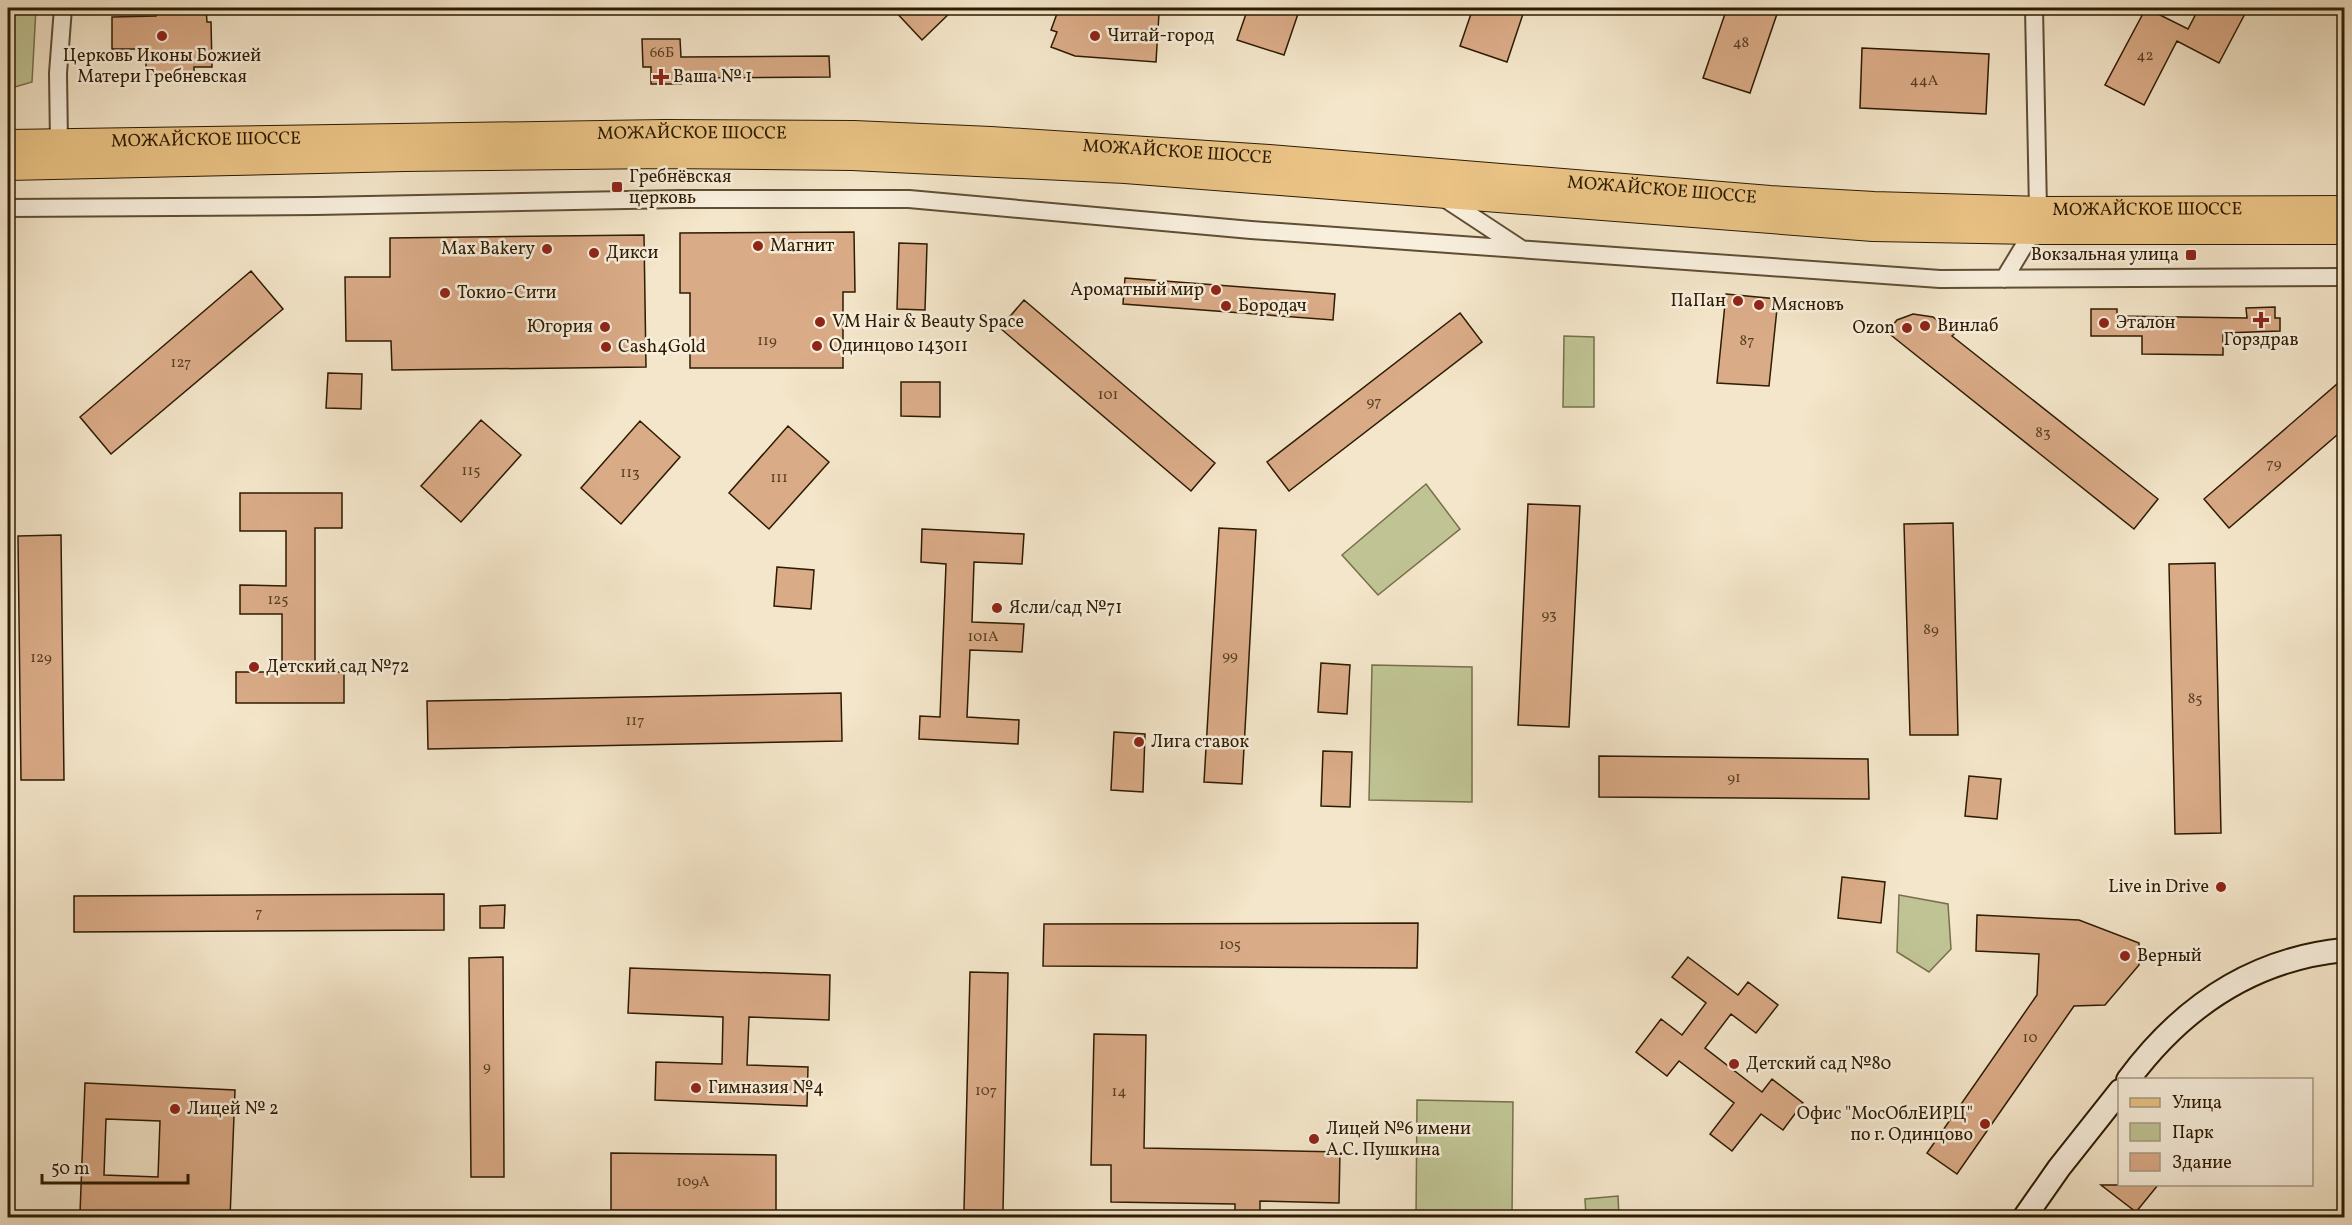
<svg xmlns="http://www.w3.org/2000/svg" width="2352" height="1225" font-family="Vollkorn,serif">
	<rect width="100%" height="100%" fill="#f4e6ca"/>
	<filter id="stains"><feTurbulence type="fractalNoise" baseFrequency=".00333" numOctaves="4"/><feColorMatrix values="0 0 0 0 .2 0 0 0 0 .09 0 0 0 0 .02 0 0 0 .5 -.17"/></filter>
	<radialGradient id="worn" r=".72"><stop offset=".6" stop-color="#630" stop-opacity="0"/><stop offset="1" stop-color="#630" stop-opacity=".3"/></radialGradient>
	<!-- green -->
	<path fill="#c0c494" stroke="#76704b" stroke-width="1.5" d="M8,8H36L32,82L8,89Z
		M1564,336L1594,337V407H1563Z
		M1426,484L1460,529L1378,595L1342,555Z
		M1372,665L1472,667V802L1369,800Z
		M1899,895L1948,904L1951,949L1929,972L1897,952Z
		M1417,1100L1513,1102L1512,1217H1416Z
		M1618,1196L1619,1217H1586L1585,1199Z"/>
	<!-- building -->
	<path fill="#daab87" stroke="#2d1b02" stroke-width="1.5" fill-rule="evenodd" d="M156,8H206L207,22H211L212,67H194V74H146V49H112V17L156,16Z
		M892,8H955L922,40Z
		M1059,8L1159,13L1156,62L1075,56L1051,47L1057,32L1051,30Z
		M1248,8H1300L1284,55L1237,40Z
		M1473,8H1525L1507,62L1460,46Z
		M1727,8H1779L1750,93L1703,78Z
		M2146,8L2188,29L2199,8H2248L2219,63L2177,41L2144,105L2105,85Z
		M642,39H680L681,57L829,56L830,77L681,78V84H651V67H643Z
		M1862,48L1989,54L1986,114L1860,108Z
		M854,232L855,292H843V368H690V293H680V233Z
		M644,235L646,367L392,370L391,341H346L345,277H390V238Z
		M899,243L927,244L925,310L897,309Z
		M251,271L283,309L111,454L80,417Z
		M1125,278L1335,294L1333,320L1123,304Z
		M1726,294L1778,299L1769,386L1717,383Z
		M1024,300L1215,463L1191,491L1000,328Z
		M2275,307V318H2280V331L2223,333V355L2142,354V336H2091V309H2117V316L2247,318L2246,308Z
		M1460,313L1482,342L1289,491L1267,462Z
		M1913,314L1933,317L1954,334L1952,336L2158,499L2134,529L1887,332L1897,320Z
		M328,373L362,374L361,409L326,408Z
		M2344,378V429L2229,528L2204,499Z
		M901,382H940V417L901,416Z
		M481,420L521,455L461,522L421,486Z
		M640,421L680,457L621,524L581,488Z
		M788,426L829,462L769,529L729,493Z
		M240,493H342V528H315V672H344V703H236V672H282V614H240V585L286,586V531H240Z
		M1528,504L1580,506L1569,727L1518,725Z
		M1953,523L1958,735H1910L1904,524Z
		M1219,528L1256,530L1242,784L1204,782Z
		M922,529L1024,534L1022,564L974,562L972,622L1024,624L1022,652L970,650L967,717L1019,720L1018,744L919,739L920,716L940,717L946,564L921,562Z
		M61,535L64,780H21L18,536Z
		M2215,563L2221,833L2175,834L2169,564Z
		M777,567L814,570L811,609L774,606Z
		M1321,663L1350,665L1347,714L1318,712Z
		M841,693L842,741L428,749L427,701Z
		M1114,732L1145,734L1143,792L1111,790Z
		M1323,751L1352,752L1350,807L1321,806Z
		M1599,756L1868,759L1869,799L1599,797Z
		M1969,776L2001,779L1997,819L1965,816Z
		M1842,877L1885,882L1881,923L1838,918Z
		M444,894V930L74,932V896Z
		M505,905L504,928H480V906Z
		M1977,915L2079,920L2139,943V965L2105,1005L2074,1006L1957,1174L1927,1153L2037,995L2039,954L1976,951Z
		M1418,923L1417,968L1043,966L1044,924Z
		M503,957L504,1177H471L469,958Z
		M1688,957L1738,995L1748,982L1778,1005L1756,1033L1731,1014L1705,1048L1762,1092L1772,1079L1803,1103L1783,1130L1761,1114L1732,1151L1710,1134L1734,1103L1679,1061L1667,1076L1636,1052L1661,1019L1682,1035L1706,1003L1672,977Z
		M630,968L830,975L829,1020L749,1017L747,1065L808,1067L807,1106L655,1100L656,1062L722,1064L723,1017L628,1013Z
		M970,972L1008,973L1003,1211L964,1210Z
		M1094,1034L1146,1035L1144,1148L1340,1152L1339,1203L1260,1201V1218H1235V1204L1111,1202V1165H1091Z
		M85,1083L235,1090L230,1218L80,1213ZM106,1119L160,1121L158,1177L104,1175Z
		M611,1153L776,1155V1211L611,1210Z
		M2101,1185H2158L2136,1212Z"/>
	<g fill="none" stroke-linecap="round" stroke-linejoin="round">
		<defs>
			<path id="street" d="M59,143L58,73L63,8
				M1444,198L1520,248
				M8,208L316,206L679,199H909L1251,230L1940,279L2344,277
				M2004,279L2033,231L2038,210L2034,8"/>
			<path id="secondary" d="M2128,1080C2182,1007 2253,959 2344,950
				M2024,1218L2059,1168L2120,1091"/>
			<g id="primary">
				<path id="s1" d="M8,143L664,133L854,134L991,140L1269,158L1770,199L1874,205L2038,210L2344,209"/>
				<path d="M8,167L405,158L664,155L852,157L1125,170L1873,228L2033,231H2344"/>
			</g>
		</defs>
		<!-- street casing -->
		<use href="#street" stroke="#5f4e34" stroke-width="20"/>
		<!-- secondary casing -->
		<use href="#secondary" stroke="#2d1b02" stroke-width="26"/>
		<!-- primary casing -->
		<use href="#primary" stroke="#2d1b02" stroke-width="28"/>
		<!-- street -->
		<use href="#street" stroke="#f8efdd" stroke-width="16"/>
		<!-- secondary -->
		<use href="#secondary" stroke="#f8efdd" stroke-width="22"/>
		<!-- primary -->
		<use href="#primary" stroke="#eac385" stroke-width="26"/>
	</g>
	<!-- markers -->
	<g fill="#8f2418" stroke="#f8efdd" stroke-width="2">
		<circle cx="162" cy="36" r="6"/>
		<circle cx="1095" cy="36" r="6"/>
		<path d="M658 68h6v6h6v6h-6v6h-6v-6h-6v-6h6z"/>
		<rect x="611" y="181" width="12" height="12" rx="3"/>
		<circle cx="758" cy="246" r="6"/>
		<circle cx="547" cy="249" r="6"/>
		<circle cx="594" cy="253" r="6"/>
		<rect x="2185" y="249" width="12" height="12" rx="3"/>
		<circle cx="1216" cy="290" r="6"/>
		<circle cx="445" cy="293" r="6"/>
		<circle cx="1738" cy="301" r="6"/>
		<circle cx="1759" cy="305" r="6"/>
		<circle cx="1226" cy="306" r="6"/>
		<path d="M2258 311h6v6h6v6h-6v6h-6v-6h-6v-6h6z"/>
		<circle cx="820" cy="322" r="6"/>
		<circle cx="2104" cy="323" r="6"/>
		<circle cx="1925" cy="326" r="6"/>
		<circle cx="605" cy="327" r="6"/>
		<circle cx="1907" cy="328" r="6"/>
		<circle cx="817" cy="346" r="6"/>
		<circle cx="606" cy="347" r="6"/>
		<circle cx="997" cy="608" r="6"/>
		<circle cx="254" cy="667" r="6"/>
		<circle cx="1139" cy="742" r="6"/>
		<circle cx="2221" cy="887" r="6"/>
		<circle cx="2125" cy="956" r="6"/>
		<circle cx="1734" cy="1064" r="6"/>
		<circle cx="696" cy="1088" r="6"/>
		<circle cx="175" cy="1109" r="6"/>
		<circle cx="1985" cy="1124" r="6"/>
		<circle cx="1314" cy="1139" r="6"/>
	</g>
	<g text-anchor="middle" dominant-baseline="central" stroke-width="5" stroke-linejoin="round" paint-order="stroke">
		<!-- number labels -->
		<g font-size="15" fill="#583f23">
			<text x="1741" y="43">48</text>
			<text x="662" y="53">66Б</text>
			<text x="2145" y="56">42</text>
			<text x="1924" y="81">44А</text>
			<text x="767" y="341">119</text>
			<text x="1747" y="341">87</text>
			<text x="181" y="363">127</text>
			<text x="1108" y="395">101</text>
			<text x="1374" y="402">97</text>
			<text x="2043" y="433">83</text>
			<text x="2274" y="464">79</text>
			<text x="471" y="471">115</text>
			<text x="630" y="473">113</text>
			<text x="779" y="478">111</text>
			<text x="278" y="600">125</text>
			<text x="1549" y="615">93</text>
			<text x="1931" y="630">89</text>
			<text x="983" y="637">101А</text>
			<text x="1230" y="656">99</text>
			<text x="41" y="658">129</text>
			<text x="2195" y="699">85</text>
			<text x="635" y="721">117</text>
			<text x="1734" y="778">91</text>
			<text x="259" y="913">7</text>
			<text x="1230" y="945">105</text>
			<text x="2030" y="1038">10</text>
			<text x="487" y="1067">9</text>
			<text x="986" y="1091">107</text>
			<text x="1119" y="1092">14</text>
			<text x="693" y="1182">109А</text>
		</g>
		<!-- poi labels -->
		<g font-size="18" fill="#2d1b02" stroke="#f8efdd" text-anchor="start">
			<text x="1107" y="36">Читай-город</text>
			<text x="162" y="56" text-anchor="middle">Церковь Иконы Божией<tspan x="162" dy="21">Матери Гребневская</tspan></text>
			<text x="673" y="77">Ваша № 1</text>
			<text x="629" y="177">Гребнёвская<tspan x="629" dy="21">церковь</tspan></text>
			<text x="770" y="246">Магнит</text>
			<text x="535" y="249" text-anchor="end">Max Bakery</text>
			<text x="606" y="253">Дикси</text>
			<text x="2179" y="255" text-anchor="end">Вокзальная улица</text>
			<text x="1204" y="290" text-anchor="end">Ароматный мир</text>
			<text x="457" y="293">Токио-Сити</text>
			<text x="1726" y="301" text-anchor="end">ПаПан</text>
			<text x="1771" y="305">Мясновъ</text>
			<text x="1238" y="306">Бородач</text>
			<text x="832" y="322">VM Hair &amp; Beauty Space</text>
			<text x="2116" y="323">Эталон</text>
			<text x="1937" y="326">Винлаб</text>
			<text x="593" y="327" text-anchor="end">Югория</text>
			<text x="1895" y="328" text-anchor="end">Ozon</text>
			<text x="2261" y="340" text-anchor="middle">Горздрав</text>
			<text x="829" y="346">Одинцово 143011</text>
			<text x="618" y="347">Cash4Gold</text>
			<text x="1009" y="608">Ясли/сад №71</text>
			<text x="266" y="667">Детский сад №72</text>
			<text x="1151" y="742">Лига ставок</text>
			<text x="2209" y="887" text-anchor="end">Live in Drive</text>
			<text x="2137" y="956">Верный</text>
			<text x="1746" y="1064">Детский сад №80</text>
			<text x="708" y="1088">Гимназия №4</text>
			<text x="187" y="1109">Лицей № 2</text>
			<text x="1973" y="1114" text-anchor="end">Офис "МосОблЕИРЦ"<tspan x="1973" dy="21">по г. Одинцово</tspan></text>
			<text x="1326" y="1129">Лицей №6 имени<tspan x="1326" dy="21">А.С. Пушкина</tspan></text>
		</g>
		<!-- street labels -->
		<g font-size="18" fill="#2d1b02" stroke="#f8efdd">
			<text stroke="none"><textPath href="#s1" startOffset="684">МОЖАЙСКОЕ ШОССЕ</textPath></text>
			<text stroke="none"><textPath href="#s1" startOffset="198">МОЖАЙСКОЕ ШОССЕ</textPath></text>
			<text stroke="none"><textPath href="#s1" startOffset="1170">МОЖАЙСКОЕ ШОССЕ</textPath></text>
			<text stroke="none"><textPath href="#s1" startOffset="1656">МОЖАЙСКОЕ ШОССЕ</textPath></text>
			<text stroke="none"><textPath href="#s1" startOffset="2142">МОЖАЙСКОЕ ШОССЕ</textPath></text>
		</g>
	</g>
	<!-- margin -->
	<rect width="2352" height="1225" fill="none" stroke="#f4e6ca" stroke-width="30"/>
	<rect x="9" y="9" width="2334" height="1207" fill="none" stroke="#2d1b02" stroke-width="3"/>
	<rect x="15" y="15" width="2322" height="1195" fill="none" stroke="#2d1b02" stroke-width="1.5"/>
	<!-- legend -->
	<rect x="2118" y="1078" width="195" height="108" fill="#f8efdd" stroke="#a79a85" stroke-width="1.5"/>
	<rect x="2130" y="1098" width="30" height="9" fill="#eac385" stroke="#a79a85" stroke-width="1.5"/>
	<text x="2172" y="1108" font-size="18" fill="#2d1b02">Улица</text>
	<rect x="2130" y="1123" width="30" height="18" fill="#c0c494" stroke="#a79a85" stroke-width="1.5"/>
	<text x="2172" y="1138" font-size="18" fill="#2d1b02">Парк</text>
	<rect x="2130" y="1153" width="30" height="18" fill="#daab87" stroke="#a79a85" stroke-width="1.5"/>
	<text x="2172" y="1168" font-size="18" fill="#2d1b02">Здание</text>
	<!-- scale -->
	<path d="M42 1174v9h146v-9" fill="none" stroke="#2d1b02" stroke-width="3"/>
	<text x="51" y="1174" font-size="18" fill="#2d1b02" stroke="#f8efdd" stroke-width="4.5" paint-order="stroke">50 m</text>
	<rect width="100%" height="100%" filter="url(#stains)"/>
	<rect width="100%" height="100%" fill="url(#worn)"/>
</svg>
